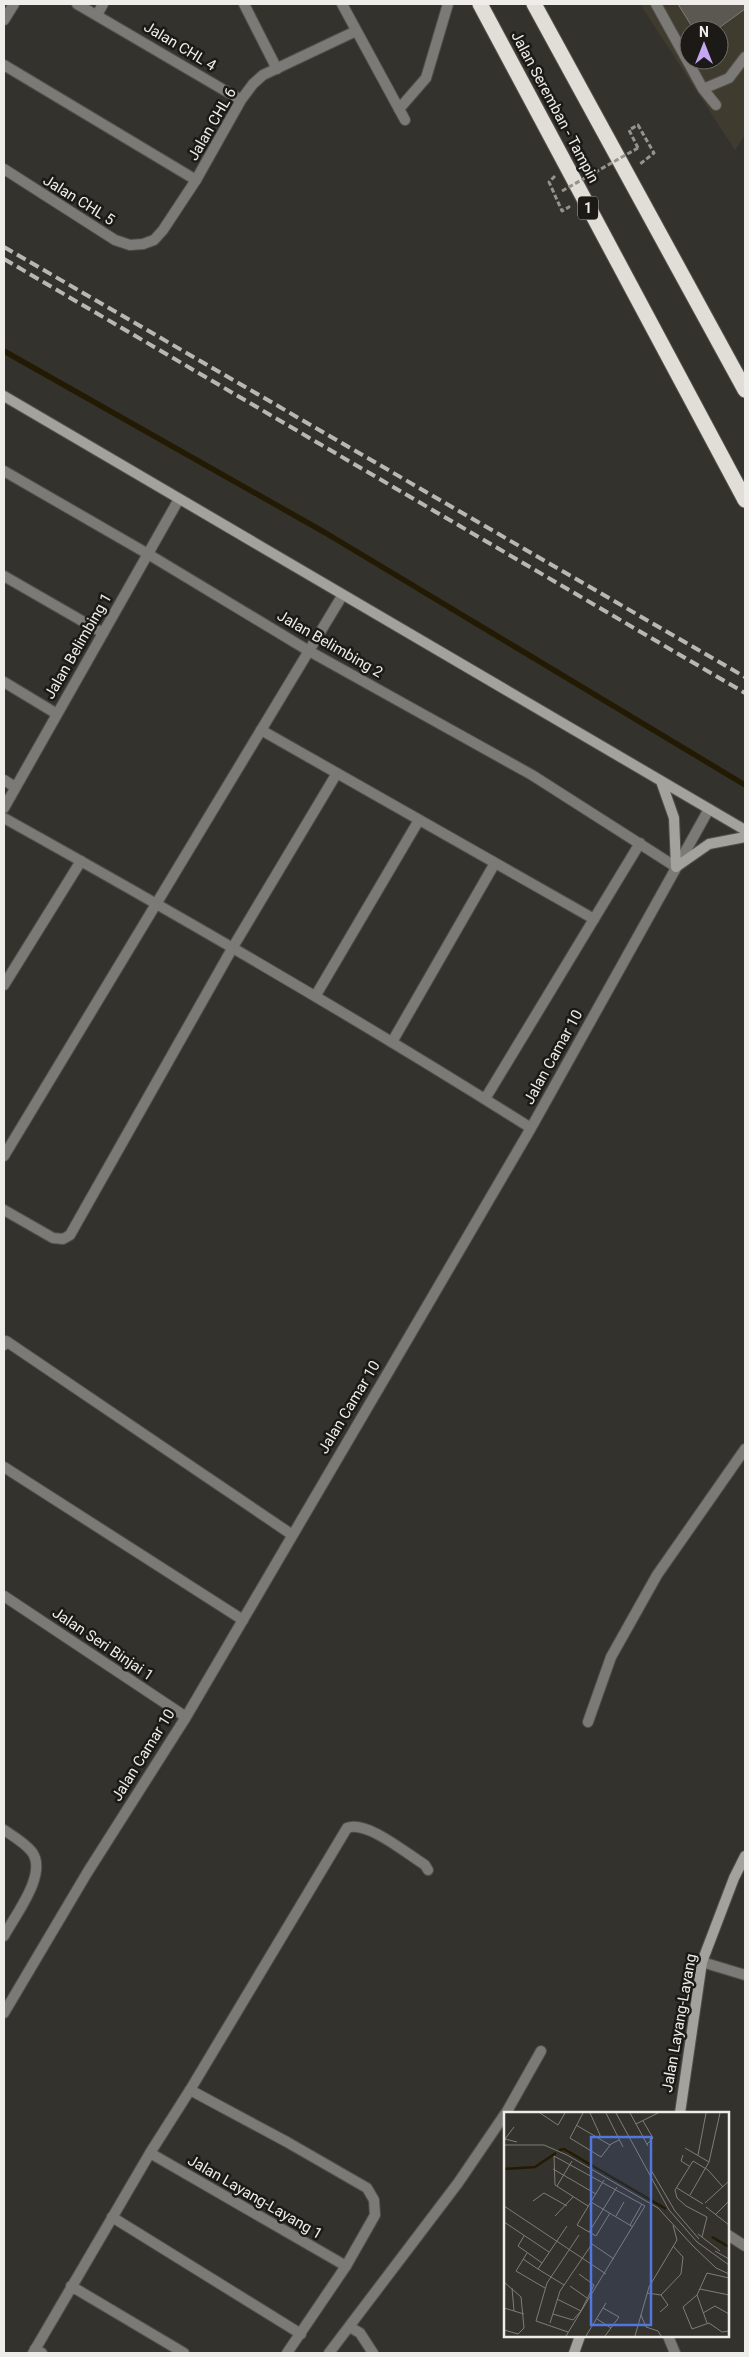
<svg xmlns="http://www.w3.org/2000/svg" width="749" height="2357" font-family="Roboto,sans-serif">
	<rect width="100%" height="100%" fill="#34322c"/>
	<!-- built -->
	<path fill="#3f3b2f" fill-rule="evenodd" d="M640,4H745V135L735,150ZM689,30H719V60H689Z"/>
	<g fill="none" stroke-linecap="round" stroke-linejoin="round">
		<!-- stream -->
		<path stroke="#221a02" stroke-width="5.5" d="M4,351L324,532L745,785"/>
	</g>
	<!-- building -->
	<path fill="#5a5851" stroke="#7e7c75" d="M678,4H745V9L716,30H694Z"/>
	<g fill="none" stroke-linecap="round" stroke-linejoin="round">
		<defs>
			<path id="lane" d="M244,4L277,69
				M4,20L14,4
				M4,65L196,180
				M399,109L426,78L448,4
				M4,576L103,633
				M261,730L594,919
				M4,780L15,787
				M233,947L337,773
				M4,985L81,861
				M392,1042L495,863
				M4,1467L243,1620
				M588,1722L611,1657L657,1575L745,1449
				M506,2113L541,2051
				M112,2217L301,2334
				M728,2235L745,2246
				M346,2266L375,2215L374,2200L367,2188L287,2142L190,2090L347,1828C367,1820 407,1854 425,1865L428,1870
				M350,2327L360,2333L373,2353
				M35,2349L42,2353
				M329,2353L458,2183L505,2114"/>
			<path id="street" d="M77,4L241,100
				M342,4L405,120
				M656,4L703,89L716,105
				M97,15L103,4
				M703,89L729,78L745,57
				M4,169L115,240L130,245L143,244L154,240L163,230L196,180L241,100L253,84L263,75L356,31
				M4,471L148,554L309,651L532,775L676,867
				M4,682L57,714
				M4,808L179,499
				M4,818C182,917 358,1019 531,1128
				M316,995L419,820
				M485,1099L640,843
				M4,1156L342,596
				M4,1210L53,1238L63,1239L70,1235L233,947
				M4,1345L6,1341L291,1534
				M4,1596L186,1717
				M4,1830C13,1836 25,1843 32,1852C48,1874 15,1915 4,1936
				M702,1962L745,1975
				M4,2013L87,1873L186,1717L410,1335L531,1128L709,809
				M150,2153L346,2266L287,2353
				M71,2286L184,2353
				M668,2336L675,2353
				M33,2353L150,2153L190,2090"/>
			<path id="secondary" d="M4,396L745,830
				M661,781L674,818L676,867
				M676,867L709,844L745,837
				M680,2113L702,1962L734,1878L745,1856
				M574,2353L580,2336"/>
			<path id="highway" d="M480,4L745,500
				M534,4L745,390"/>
		</defs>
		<!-- lane casing -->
		<use href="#lane" stroke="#52504a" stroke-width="12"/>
		<!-- street casing -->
		<use href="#street" stroke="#52504a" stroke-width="12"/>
		<!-- secondary casing -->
		<use href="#secondary" stroke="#52504a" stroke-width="12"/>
		<!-- highway casing -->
		<use href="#highway" stroke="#52504a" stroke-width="17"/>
		<!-- path -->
		<path stroke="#94938e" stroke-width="3" stroke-dasharray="5 2.5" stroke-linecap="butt" d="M638,148L629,130L638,125L654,153L640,164
			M555,176L549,182L562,211L569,207L568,206"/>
		<!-- lane -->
		<use href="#lane" stroke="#7b7a77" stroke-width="10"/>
		<!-- street -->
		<use href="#street" stroke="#7b7a77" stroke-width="10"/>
		<!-- secondary -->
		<use href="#secondary" stroke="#a4a29d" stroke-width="10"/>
		<!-- highway -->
		<use href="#highway" stroke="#e0ded6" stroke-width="15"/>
		<!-- rail -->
		<path stroke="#b9b7b3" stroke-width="4" stroke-dasharray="10 5" stroke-linecap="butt" d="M4,247L745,677
			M4,259L745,693"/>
		<!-- path-bridge -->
		<path stroke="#94938e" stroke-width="3" stroke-dasharray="5 2.5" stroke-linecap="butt" d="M562,191L638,148"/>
	</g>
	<g text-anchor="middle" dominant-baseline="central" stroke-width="5" stroke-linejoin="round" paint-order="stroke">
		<!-- shield labels -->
		<rect fill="#1b1a17" stroke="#afaeaa" stroke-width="1" x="578" y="196.5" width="20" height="23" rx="4"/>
		<g font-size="14" font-weight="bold" fill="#eeede9">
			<text x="588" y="208">1</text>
		</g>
		<!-- street labels -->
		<g font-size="15" fill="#eeede9" stroke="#1b1a17">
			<text transform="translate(180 46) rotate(31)">Jalan CHL 4</text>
			<text transform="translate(555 107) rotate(62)">Jalan Seremban - Tampin</text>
			<text transform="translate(212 124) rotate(-60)">Jalan CHL 6</text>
			<text transform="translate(79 200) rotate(32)">Jalan CHL 5</text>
			<text transform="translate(330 644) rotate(30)">Jalan Belimbing 2</text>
			<text transform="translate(78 646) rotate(-60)">Jalan Belimbing 1</text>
			<text transform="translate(553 1057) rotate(-61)">Jalan Camar 10</text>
			<text transform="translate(349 1407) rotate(-59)">Jalan Camar 10</text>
			<text transform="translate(103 1644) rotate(34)">Jalan Seri Binjai 1</text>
			<text transform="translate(143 1755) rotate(-58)">Jalan Camar 10</text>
			<text transform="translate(679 2023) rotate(-80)">Jalan Layang-Layang</text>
			<text transform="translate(255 2197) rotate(30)">Jalan Layang-Layang 1</text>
		</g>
	</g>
	<!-- overview -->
	<g transform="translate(504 2112)">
		<rect width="225" height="225" fill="#34322c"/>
		<path fill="none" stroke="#221a02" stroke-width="2.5" d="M55,38L60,37L162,97M0,57L31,55L52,41M208,125L225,135"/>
		<path fill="none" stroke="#7e7d78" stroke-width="1" d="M36,1L54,13L61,1M79,1L66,26L97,45L107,32L115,28M86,1L96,23L95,26M102,1L119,35M112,1L165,98L193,130L225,153M126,1L144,34M139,9L149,26L143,32M132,12L154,1M72,13L106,33M10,15L1,27L13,30M0,33H40L63,43L154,96L189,134M181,36L205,50M179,43L177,49L185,54M194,43L202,1M49,57L92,82M147,58L171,99L195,127M100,68L73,113L92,124L106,101M53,74L68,49M173,76L199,92M186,83L205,50L216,1M29,89L40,81L63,94M87,90L129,115M201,91L225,69M0,94L102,162M84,94L51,73L50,44L141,94M202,95L225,113M211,103L225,89M51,104L69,85M112,104L120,90M0,110L45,140M126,113L138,92M85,120L113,75M194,122L216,139M20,124L14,134L38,151M198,125L203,105L182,94L173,86L171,78L189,49L204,58L219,75M189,134L212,156L225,162M211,139L225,147M23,141L12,159L41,176M19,147L34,157M225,166L203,161L193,183L179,195L188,217L205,211L218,220L225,219M0,170L17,185L20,216L14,222L0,218M60,173L34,157L63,114M66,174L83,186M8,176L10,199M196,177L225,183M143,181L157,183L177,162L179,145L169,134M193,183L203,211M53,187L77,199M0,196L20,202M99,196L115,205L101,224M156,200L164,193L157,183M199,201L211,194L225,202M49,202L69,208L77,199L90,173L75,162M137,203L142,215L154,219L157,224M93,207L107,216M46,211L56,179L88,132L110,147M64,220L32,209L43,171L75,123M62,224L141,94M82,224L102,191M131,224L145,175L173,128L169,113"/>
		<path fill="#5176dc" fill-opacity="0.15" stroke="#5176dc" stroke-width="2.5" d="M87,25H147V213H87Z"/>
		<rect width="225" height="225" fill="none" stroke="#eeede9" stroke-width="2.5"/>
	</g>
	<!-- border -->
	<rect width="749" height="2357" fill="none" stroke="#eeede9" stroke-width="10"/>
	<!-- north arrow -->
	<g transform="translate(704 45)"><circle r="24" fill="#1b1a17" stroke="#6f6e6b"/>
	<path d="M0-4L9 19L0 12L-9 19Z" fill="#c5a7f1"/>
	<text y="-8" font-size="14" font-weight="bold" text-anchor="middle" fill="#eeede9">N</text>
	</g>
</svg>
